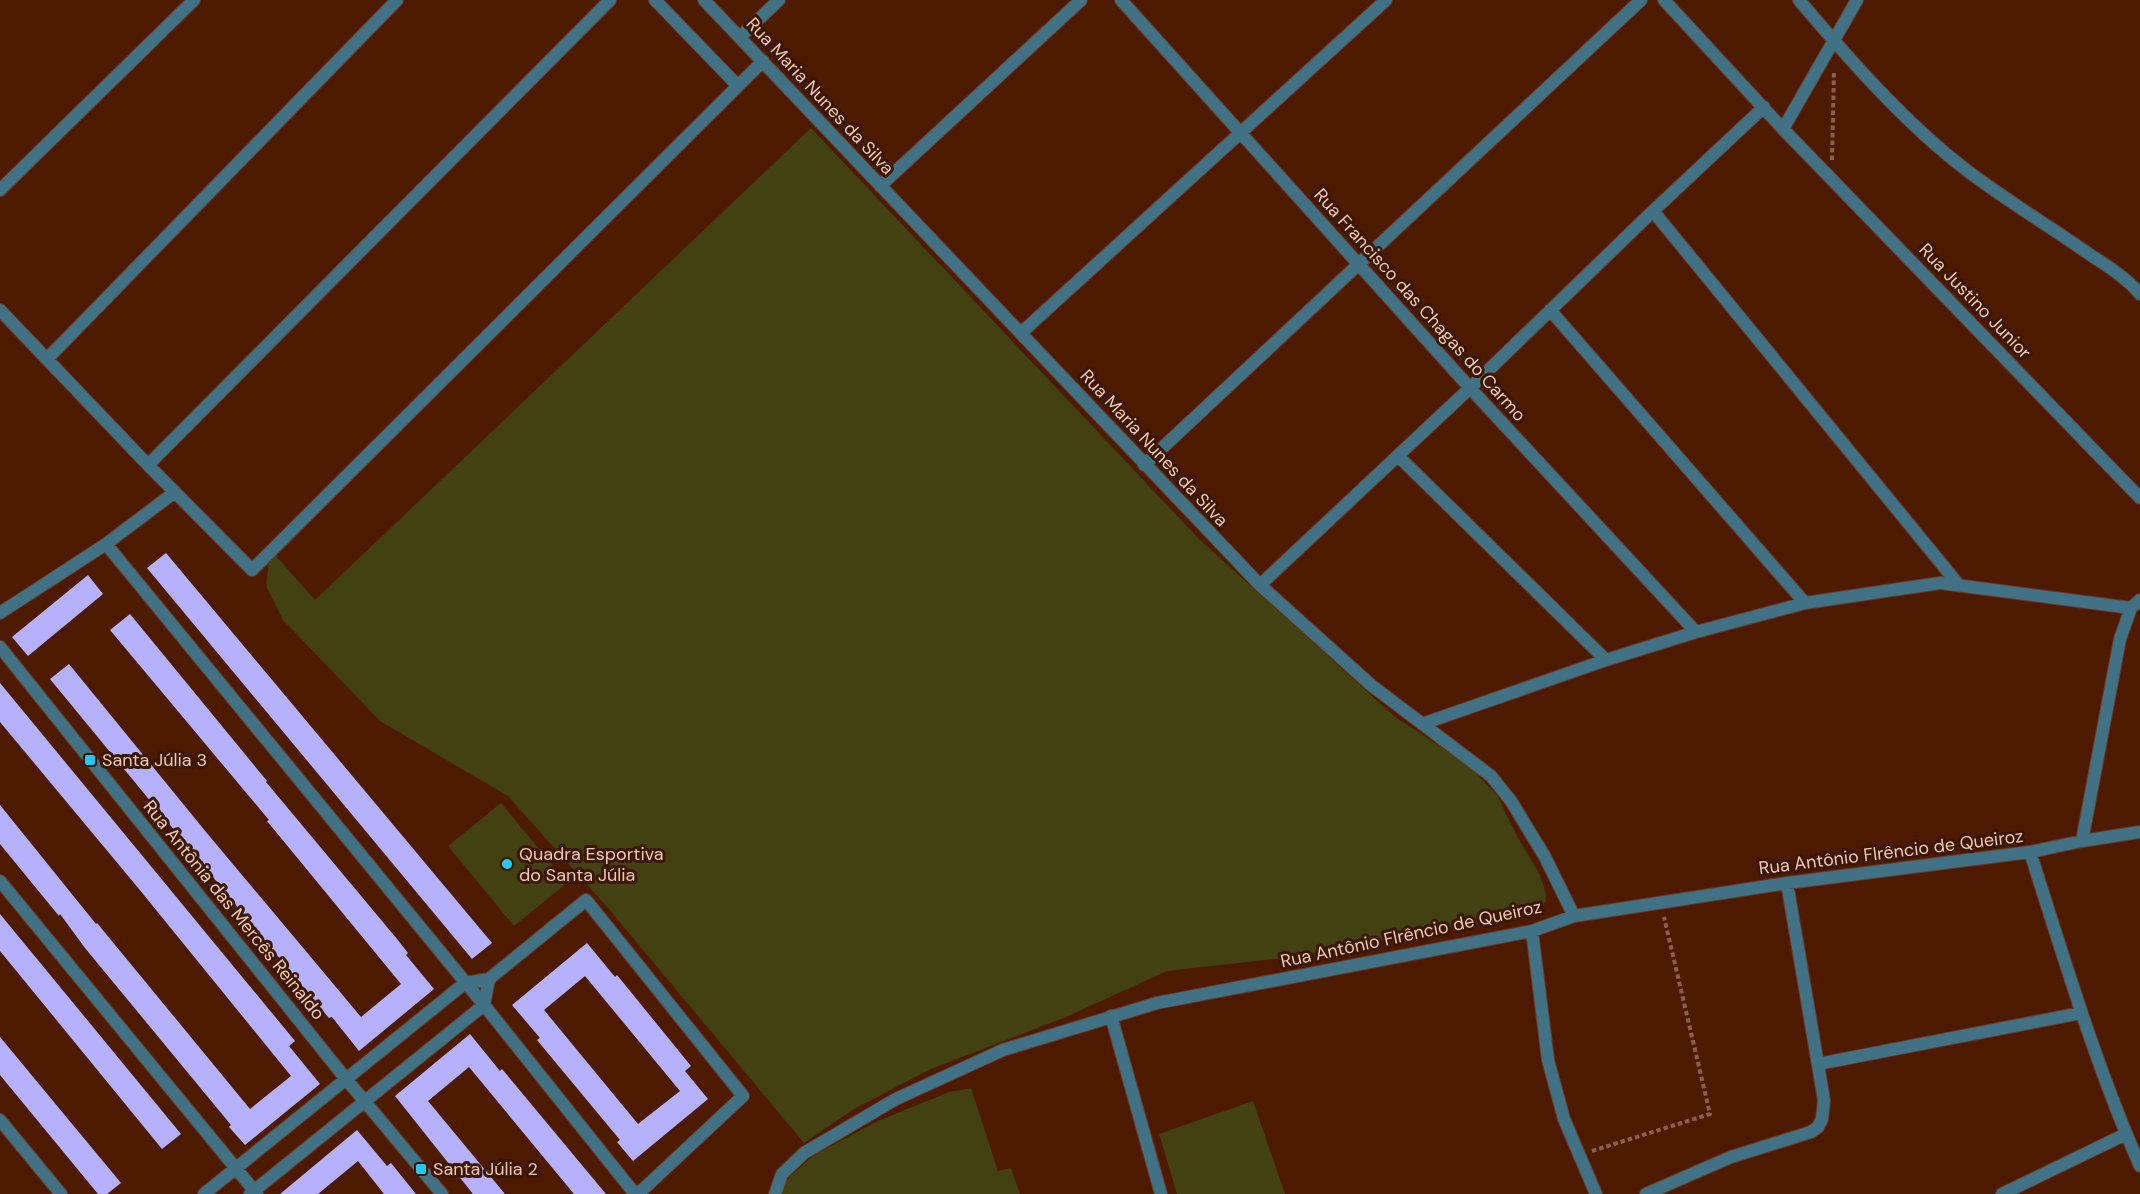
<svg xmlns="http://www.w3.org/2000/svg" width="2140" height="1194" font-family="'DM Sans',sans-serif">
	<rect width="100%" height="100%" fill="#4d1a00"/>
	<!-- green -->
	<path fill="#434011" d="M811,128L1199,539L1395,717L1467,764L1497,795L1517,836L1540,875L1544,887L1546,895L1545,902L1537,914L1284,958L1167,971L1066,1017L931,1069L854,1109L804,1143L608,908L508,796L380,721L283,620L266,586L269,559L276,556L315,600Z
		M501,803L567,883L514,926L448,846Z
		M971,1088L998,1171L1011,1168L1020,1194H780L789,1177L814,1155L878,1121L949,1092Z
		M1253,1101L1285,1194H1177L1159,1134Z"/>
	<!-- building -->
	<path fill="#b5b1fe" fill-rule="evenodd" d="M166,553L492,943L472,959L147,568Z
		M88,575L103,594L28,656L12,637Z
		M130,614L267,781L266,782L397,939L408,953L406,955L434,989L359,1051L332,1017L329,1018L318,1005L50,679L69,664L206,832L361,1017L401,984L267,821L269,820L110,630Z
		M0,683L295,1041L289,1046L320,1084L245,1145L229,1127L231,1125L85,948L60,914L59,916L0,844V805L96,924L97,923L250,1109L291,1076L139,889L0,722Z
		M0,914L181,1134L162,1149L0,951Z
		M587,943L615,977L617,975L691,1066L685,1071L708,1099L633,1161L617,1142L620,1140L537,1040L540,1038L512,1005ZM585,976L680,1091L638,1124L544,1010Z
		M470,1034L500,1071L502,1069L606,1194H574L469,1067L428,1101L505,1194H473L395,1096Z
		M0,1037L121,1183L107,1194H98L0,1075Z
		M357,1130L387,1166L391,1163L416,1194H384L358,1161L318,1194H280Z"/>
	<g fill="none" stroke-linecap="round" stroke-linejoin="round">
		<defs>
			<path id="street" d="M655,0L737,85
				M704,0L1260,585L1371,685L1491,776L1511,801L1545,857L1574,916
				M1121,0L1470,388L1696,632
				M1664,0L1783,129L2140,498
				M1799,0C1849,59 1904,122 1965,169C2004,199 2046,224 2086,252C2104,264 2126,277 2140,294
				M740,37L779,0
				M1783,129L1857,0
				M880,186L1081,0
				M0,190L194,0
				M1653,211L1958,584
				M0,310L148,465L252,570L763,61
				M1550,310L1805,603
				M1021,333L1386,0
				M47,359L397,0
				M1398,456L1606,660
				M148,465L610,0
				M1144,465L1641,0
				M106,544L484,1005L635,1194
				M1260,585L1470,388L1653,211L1764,107
				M0,613L106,544L175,492
				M0,647L346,1079L442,1194
				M1422,724L1606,660L1696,632L1805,603L1940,583L2131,608
				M2082,841L2120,639L2131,608L2140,600
				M2030,852C2064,958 2095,1064 2140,1166
				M0,881L257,1194
				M1532,931L1548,1060L1564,1119L1596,1194
				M1111,1016L1161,1194
				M1818,1064L2081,1013
				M0,1120L61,1194
				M204,1194L465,983L489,979L586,900L743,1096L638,1194
				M250,1194L484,1005L489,979
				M775,1194L782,1174L804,1153L896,1099L1003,1050L1157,1003L1532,931L1574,916L1787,883L2030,852L2082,841L2140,832
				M1646,1194L1731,1157L1811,1132L1818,1127L1822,1119L1824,1100L1787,883
				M2002,1194L2126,1134"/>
		</defs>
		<!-- street casing -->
		<use href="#street" stroke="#6b3920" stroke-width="14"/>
		<!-- path -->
		<path stroke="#8e5f47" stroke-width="4" stroke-dasharray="4.5 3" stroke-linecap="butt" d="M1832,160L1834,71
			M1592,1151L1710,1114L1664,917"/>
		<!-- street -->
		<use href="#street" stroke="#407185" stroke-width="12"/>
	</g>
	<!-- markers -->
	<g fill="#22c9fd" stroke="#3b1603" stroke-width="2">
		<rect x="84" y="754" width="12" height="12" rx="3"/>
		<circle cx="507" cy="864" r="6"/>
		<rect x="415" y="1163" width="12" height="12" rx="3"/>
	</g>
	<g text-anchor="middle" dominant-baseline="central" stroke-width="6" stroke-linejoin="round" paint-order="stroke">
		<!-- street labels -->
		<g font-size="18" fill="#f1c8b4" stroke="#3b1603">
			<text transform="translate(820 96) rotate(47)">Rua Maria Nunes da Silva</text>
			<text transform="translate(1975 301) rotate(46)">Rua Justino Junior</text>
			<text transform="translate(1420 305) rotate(48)">Rua Francisco das Chagas do Carmo</text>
			<text transform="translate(1154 448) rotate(47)">Rua Maria Nunes da Silva</text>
			<text transform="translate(1891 852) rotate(-7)">Rua Antônio Flrêncio de Queiroz</text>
			<text transform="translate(234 910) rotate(51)">Rua Antônia das Mercês Reinaldo</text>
			<text transform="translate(1411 934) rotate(-12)">Rua Antônio Flrêncio de Queiroz</text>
		</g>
		<!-- poi labels -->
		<g font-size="18" fill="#f1c8b4" stroke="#3b1603" text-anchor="start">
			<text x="102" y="760">Santa Júlia 3</text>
			<text x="519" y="854">Quadra Esportiva<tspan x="519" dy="21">do Santa Júlia</tspan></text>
			<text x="433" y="1169">Santa Júlia 2</text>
		</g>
	</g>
</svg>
